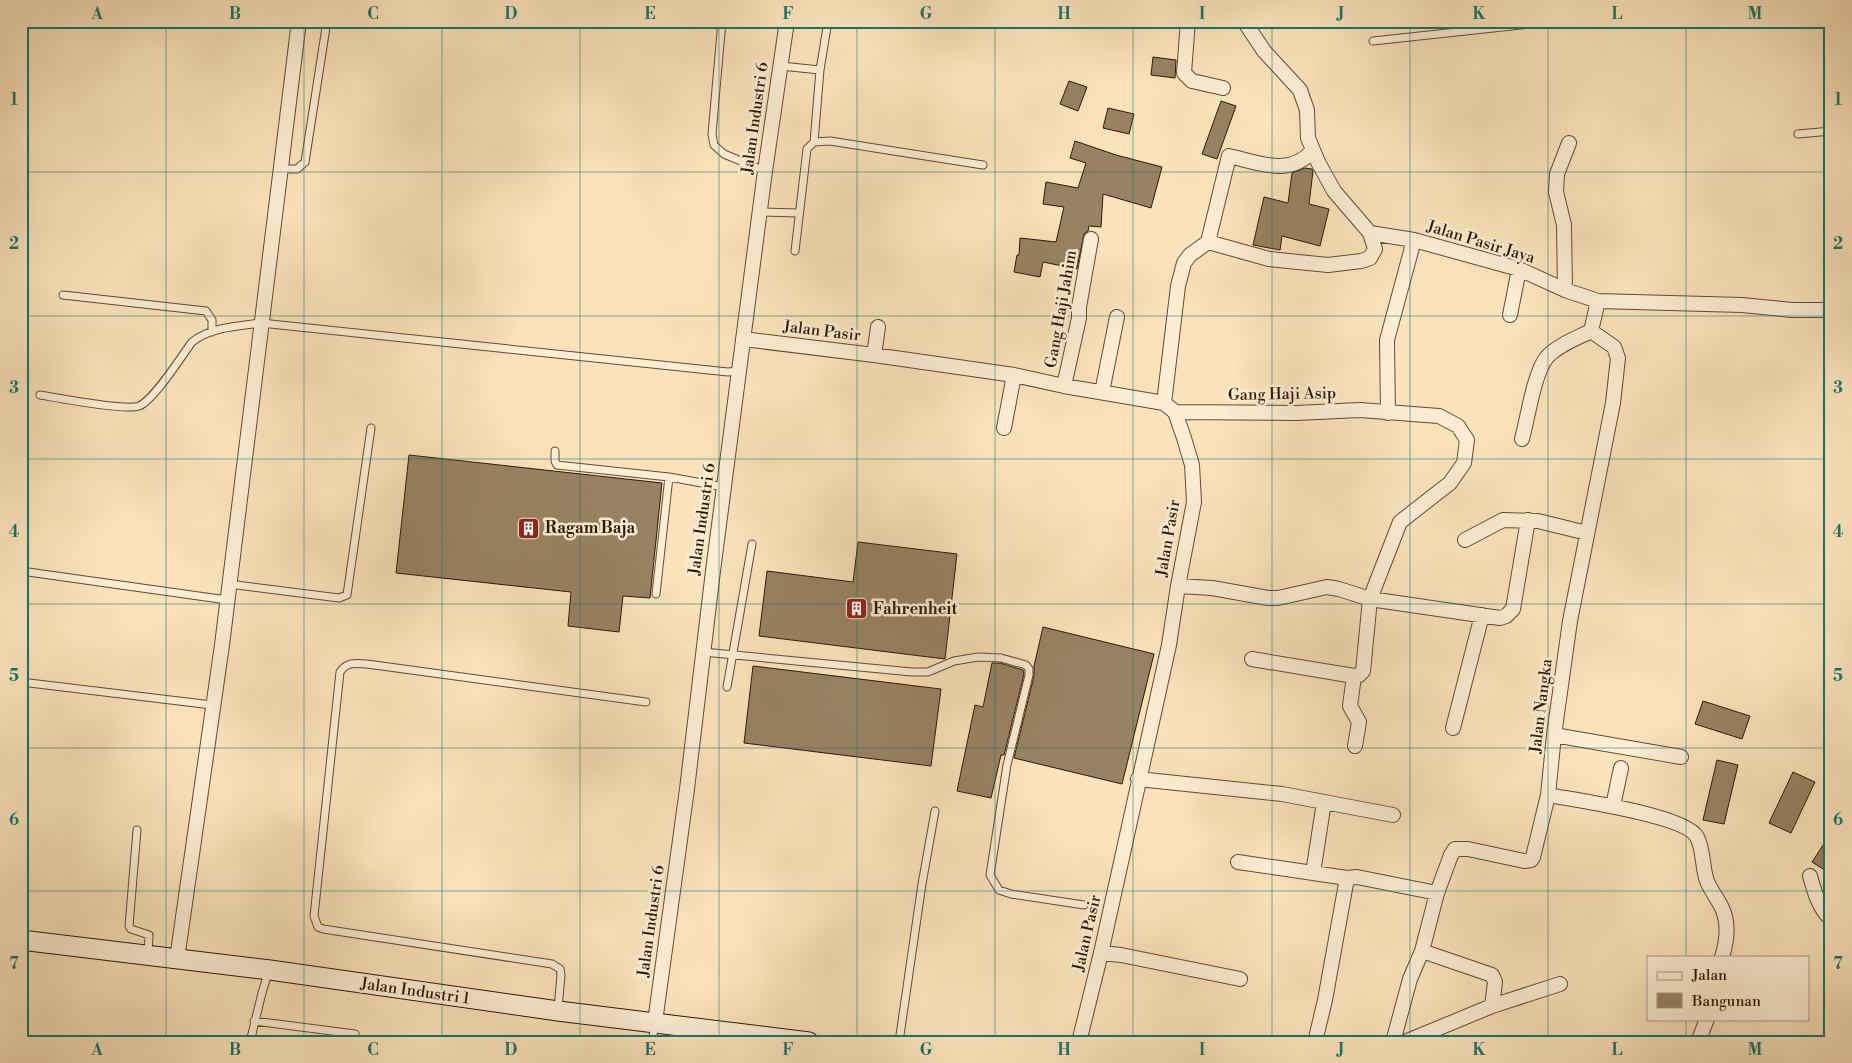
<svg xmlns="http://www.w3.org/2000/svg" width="1852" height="1063" font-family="'Libre Bodoni',serif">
	<rect width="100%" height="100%" fill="#fae3bb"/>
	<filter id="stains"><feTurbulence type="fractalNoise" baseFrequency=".004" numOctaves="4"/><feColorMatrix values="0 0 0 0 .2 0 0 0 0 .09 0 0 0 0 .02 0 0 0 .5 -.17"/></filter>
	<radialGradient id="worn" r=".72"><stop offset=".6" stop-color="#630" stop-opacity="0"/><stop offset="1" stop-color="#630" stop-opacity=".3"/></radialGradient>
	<!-- building -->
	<path fill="#988263" stroke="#2e1804" d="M1153,57L1176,60L1175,78L1151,75Z
		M1069,81L1087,87L1078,111L1060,104Z
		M1221,101L1236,106L1217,159L1202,154Z
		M1108,108L1134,114L1129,134L1103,128Z
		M1075,141L1116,155L1162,167L1151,208L1103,194L1101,227L1089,226L1088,231L1084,234L1077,269L1043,262L1040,277L1014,272L1017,255H1019L1020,238L1056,242L1064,207L1043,204L1046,182L1078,188L1086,163L1070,158Z
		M1305,168L1312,169L1313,171L1309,204L1329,209L1320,246L1282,236L1280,250L1253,245L1264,197L1288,203L1292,173Z
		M409,455L662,483L650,598L623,596L619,632L568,626L571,592L396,573Z
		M858,542L957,554L945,659L759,636L767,571L853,582Z
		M1043,627L1154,654L1122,784L1014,758L1034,676V666Z
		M992,663H1000L1023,670L1024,674L1004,755H1001L991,798L957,791L975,705L983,707Z
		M753,666L941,689L931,766L744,743Z
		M1703,701L1750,716L1742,739L1695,724Z
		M1717,760L1738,765L1724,824L1703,820Z
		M1793,772L1815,782L1791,833L1769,823Z
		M1831,833V874L1812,862Z"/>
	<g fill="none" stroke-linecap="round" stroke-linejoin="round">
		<defs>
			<path id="lane" d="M722,21L712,134L714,145L724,154L765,171
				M1373,41L1540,23L1542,21
				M781,66L820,70
				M1798,134L1831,131
				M814,142L820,70L828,21
				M281,169H297L305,162L327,21
				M760,212L799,213
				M795,251L807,149L814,142L830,141L983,165
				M63,295L206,311L212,320V332
				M40,395C58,398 125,411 139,406C154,400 181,357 192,342C211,327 238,326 261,323L728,372L739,371
				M555,451V461L557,465L669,477L724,487
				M21,571L227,600
				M229,584L339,598L347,595L371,428
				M656,594L669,477
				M703,652L912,672H928L954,661L978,657L1001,658L1026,665L1029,669V675L1007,765L990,875L999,890L1011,894L1084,905
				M21,682L212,705
				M727,687L752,544
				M137,830L129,926L131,929L149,935L148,955
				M558,1009L561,975L560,969L552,964L323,929L318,927L314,916L340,672C347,662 355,663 367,664L646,702
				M254,1021L355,1034
				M250,1042L262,993L269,970
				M652,1042L655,1023
				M899,1042L922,884L935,811"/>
			<path id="street" d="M1188,21L1184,73L1192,81L1223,88
				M1244,21L1264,51L1300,90L1307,110L1308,138L1318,162L1334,191L1370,233L1414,240L1519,269L1565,290L1598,301L1742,305L1792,310H1831
				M1208,242L1229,156C1257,162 1290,178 1313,150
				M1565,290L1564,225L1556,192L1557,174L1569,143
				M1510,315L1519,269
				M743,339L874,355L1014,375L1064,386L1164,403L1175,412L1184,438L1192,465L1194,502L1178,586L1169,645L1101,953L1079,1042
				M874,355L878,327
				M1064,386L1079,318V307L1091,239
				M1102,392L1117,317
				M1164,403L1178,286L1184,263L1190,255L1208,242L1269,259L1328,265L1361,261L1370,258L1375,249L1370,233
				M1175,412L1296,413L1360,410L1439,416L1458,426L1467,440L1464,463L1450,483L1400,522L1370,599L1363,671L1359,675L1354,676L1252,659
				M1388,413L1387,340L1414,240
				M1004,428L1014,375
				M1522,439C1528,417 1534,373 1547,357C1558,345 1577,338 1591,331L1598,301
				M1465,540L1503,520L1538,521L1587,533
				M1178,586L1212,588L1268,598H1278L1327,587L1339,589L1370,599L1500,618L1506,616L1513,609L1528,520
				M1354,676L1350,706L1359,722L1355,746
				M1453,728L1482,615
				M1554,735L1681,757
				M1138,779L1282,794L1393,815
				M1548,795C1574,800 1685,815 1697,837C1704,850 1702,868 1707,881C1711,891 1718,899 1722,908C1729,923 1727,941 1722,957
				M1613,806L1621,768
				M1238,862L1347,878L1357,877L1437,893L1451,855L1455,849H1468L1524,861L1531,860L1533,857L1548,795L1554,735L1570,621L1613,403L1618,358L1614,347L1591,331
				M1313,873L1324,802
				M1810,876C1814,890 1819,909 1831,919
				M1437,893L1422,951L1492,975L1495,982L1492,1006
				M1101,953L1121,955L1240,979
				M177,959L222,645L299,21
				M655,1022L687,789L713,571L765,171L787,21
				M1315,1042L1325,1000L1347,878
				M1393,1042L1410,979L1422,951
				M1405,1042L1492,1006L1560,984
				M1698,1042L1707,1019"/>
			<path id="secondary" d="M21,940L270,970L558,1011L809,1042"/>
		</defs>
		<!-- lane casing -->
		<use href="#lane" stroke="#614b32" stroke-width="9"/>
		<!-- street casing -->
		<use href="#street" stroke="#614b32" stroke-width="16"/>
		<!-- secondary casing -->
		<use href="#secondary" stroke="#2e1804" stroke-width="21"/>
		<!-- lane -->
		<use href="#lane" stroke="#fcedd3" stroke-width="7"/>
		<!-- street -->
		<use href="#street" stroke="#fcedd3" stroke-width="14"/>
		<!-- secondary -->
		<use href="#secondary" stroke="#fcedd3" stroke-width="19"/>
	</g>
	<!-- grid -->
	<path fill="none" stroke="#0f766e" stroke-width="1" stroke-opacity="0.55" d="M166,21V1042M304,21V1042M442,21V1042M580,21V1042M719,21V1042M857,21V1042M995,21V1042M1133,21V1042M1272,21V1042M1410,21V1042M1548,21V1042M1686,21V957M21,172H1831M21,316H1831M21,459H1831M21,604H1831M21,748H1831M21,891H1831M1686,1019V1042"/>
	<!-- icons -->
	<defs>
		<symbol id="building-square" viewBox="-11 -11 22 22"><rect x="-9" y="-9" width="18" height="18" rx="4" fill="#8f2418" stroke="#fcedd3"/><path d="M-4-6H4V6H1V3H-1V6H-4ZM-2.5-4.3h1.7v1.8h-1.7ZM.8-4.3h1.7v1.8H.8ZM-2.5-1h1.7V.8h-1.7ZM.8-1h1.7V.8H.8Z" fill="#fff"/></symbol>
	</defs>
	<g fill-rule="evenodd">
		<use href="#building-square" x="516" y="516" width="25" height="25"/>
		<use href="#building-square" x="844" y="596" width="25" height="25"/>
	</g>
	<g text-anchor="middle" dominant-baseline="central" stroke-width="5" stroke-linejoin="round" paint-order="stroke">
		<!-- street labels -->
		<g font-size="16" fill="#2e1804" stroke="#fcedd3">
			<text transform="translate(755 118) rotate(-82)">Jalan Industri 6</text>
			<text transform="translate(1481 242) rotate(17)">Jalan Pasir Jaya</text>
			<text transform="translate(1061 309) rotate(-80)">Gang Haji Jahim</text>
			<text transform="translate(822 331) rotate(7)">Jalan Pasir</text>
			<text transform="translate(1282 394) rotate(-1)">Gang Haji Asip</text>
			<text transform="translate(702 519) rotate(-82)">Jalan Industri 6</text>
			<text transform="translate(1168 538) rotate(-80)">Jalan Pasir</text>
			<text transform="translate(1541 706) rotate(-83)">Jalan Nangka</text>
			<text transform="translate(651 921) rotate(-82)">Jalan Industri 6</text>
			<text transform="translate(1087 933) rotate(-77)">Jalan Pasir</text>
			<text transform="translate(415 991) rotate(8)">Jalan Industri 1</text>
		</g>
		<!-- poi labels -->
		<g font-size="16" font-weight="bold" fill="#2e1804" stroke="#fcedd3" text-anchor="start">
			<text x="545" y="528">Ragam Baja</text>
			<text x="873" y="609">Fahrenheit</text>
		</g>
	</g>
	<!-- margin -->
	<rect width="1852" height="1063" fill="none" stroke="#fae3bb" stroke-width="55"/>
	<!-- legend -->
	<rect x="1647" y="956" width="162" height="65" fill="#fcedd3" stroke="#aa9880"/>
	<rect x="1657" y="972" width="25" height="8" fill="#fcedd3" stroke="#aa9880"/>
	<text x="1692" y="980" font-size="15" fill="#2e1804">Jalan</text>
	<rect x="1657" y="993" width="25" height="15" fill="#988263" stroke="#aa9880"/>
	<text x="1692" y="1006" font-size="15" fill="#2e1804">Bangunan</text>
	<rect x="28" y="28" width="1796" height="1008" fill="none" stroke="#0f766e" stroke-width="2"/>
	<g font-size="16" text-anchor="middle" font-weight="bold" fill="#0f766e">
		<text x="97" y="19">A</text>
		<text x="235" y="19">B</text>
		<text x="373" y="19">C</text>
		<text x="511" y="19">D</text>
		<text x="650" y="19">E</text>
		<text x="788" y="19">F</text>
		<text x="926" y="19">G</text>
		<text x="1064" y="19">H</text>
		<text x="1202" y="19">I</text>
		<text x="1341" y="19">J</text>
		<text x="1479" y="19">K</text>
		<text x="1617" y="19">L</text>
		<text x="1755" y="19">M</text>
		<text x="14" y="105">1</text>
		<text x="1838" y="105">1</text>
		<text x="14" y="249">2</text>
		<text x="1838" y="249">2</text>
		<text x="14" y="393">3</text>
		<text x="1838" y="393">3</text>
		<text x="14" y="537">4</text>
		<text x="1838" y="537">4</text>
		<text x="14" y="681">5</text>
		<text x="1838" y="681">5</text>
		<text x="14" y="825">6</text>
		<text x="1838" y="825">6</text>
		<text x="14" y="969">7</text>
		<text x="1838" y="969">7</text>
		<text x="97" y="1055">A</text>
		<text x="235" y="1055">B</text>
		<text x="373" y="1055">C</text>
		<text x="511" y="1055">D</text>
		<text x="650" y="1055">E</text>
		<text x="788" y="1055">F</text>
		<text x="926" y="1055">G</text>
		<text x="1064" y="1055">H</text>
		<text x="1202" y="1055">I</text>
		<text x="1341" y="1055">J</text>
		<text x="1479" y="1055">K</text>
		<text x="1617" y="1055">L</text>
		<text x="1755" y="1055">M</text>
	</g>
	<rect width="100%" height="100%" filter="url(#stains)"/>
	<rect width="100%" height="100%" fill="url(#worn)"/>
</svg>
